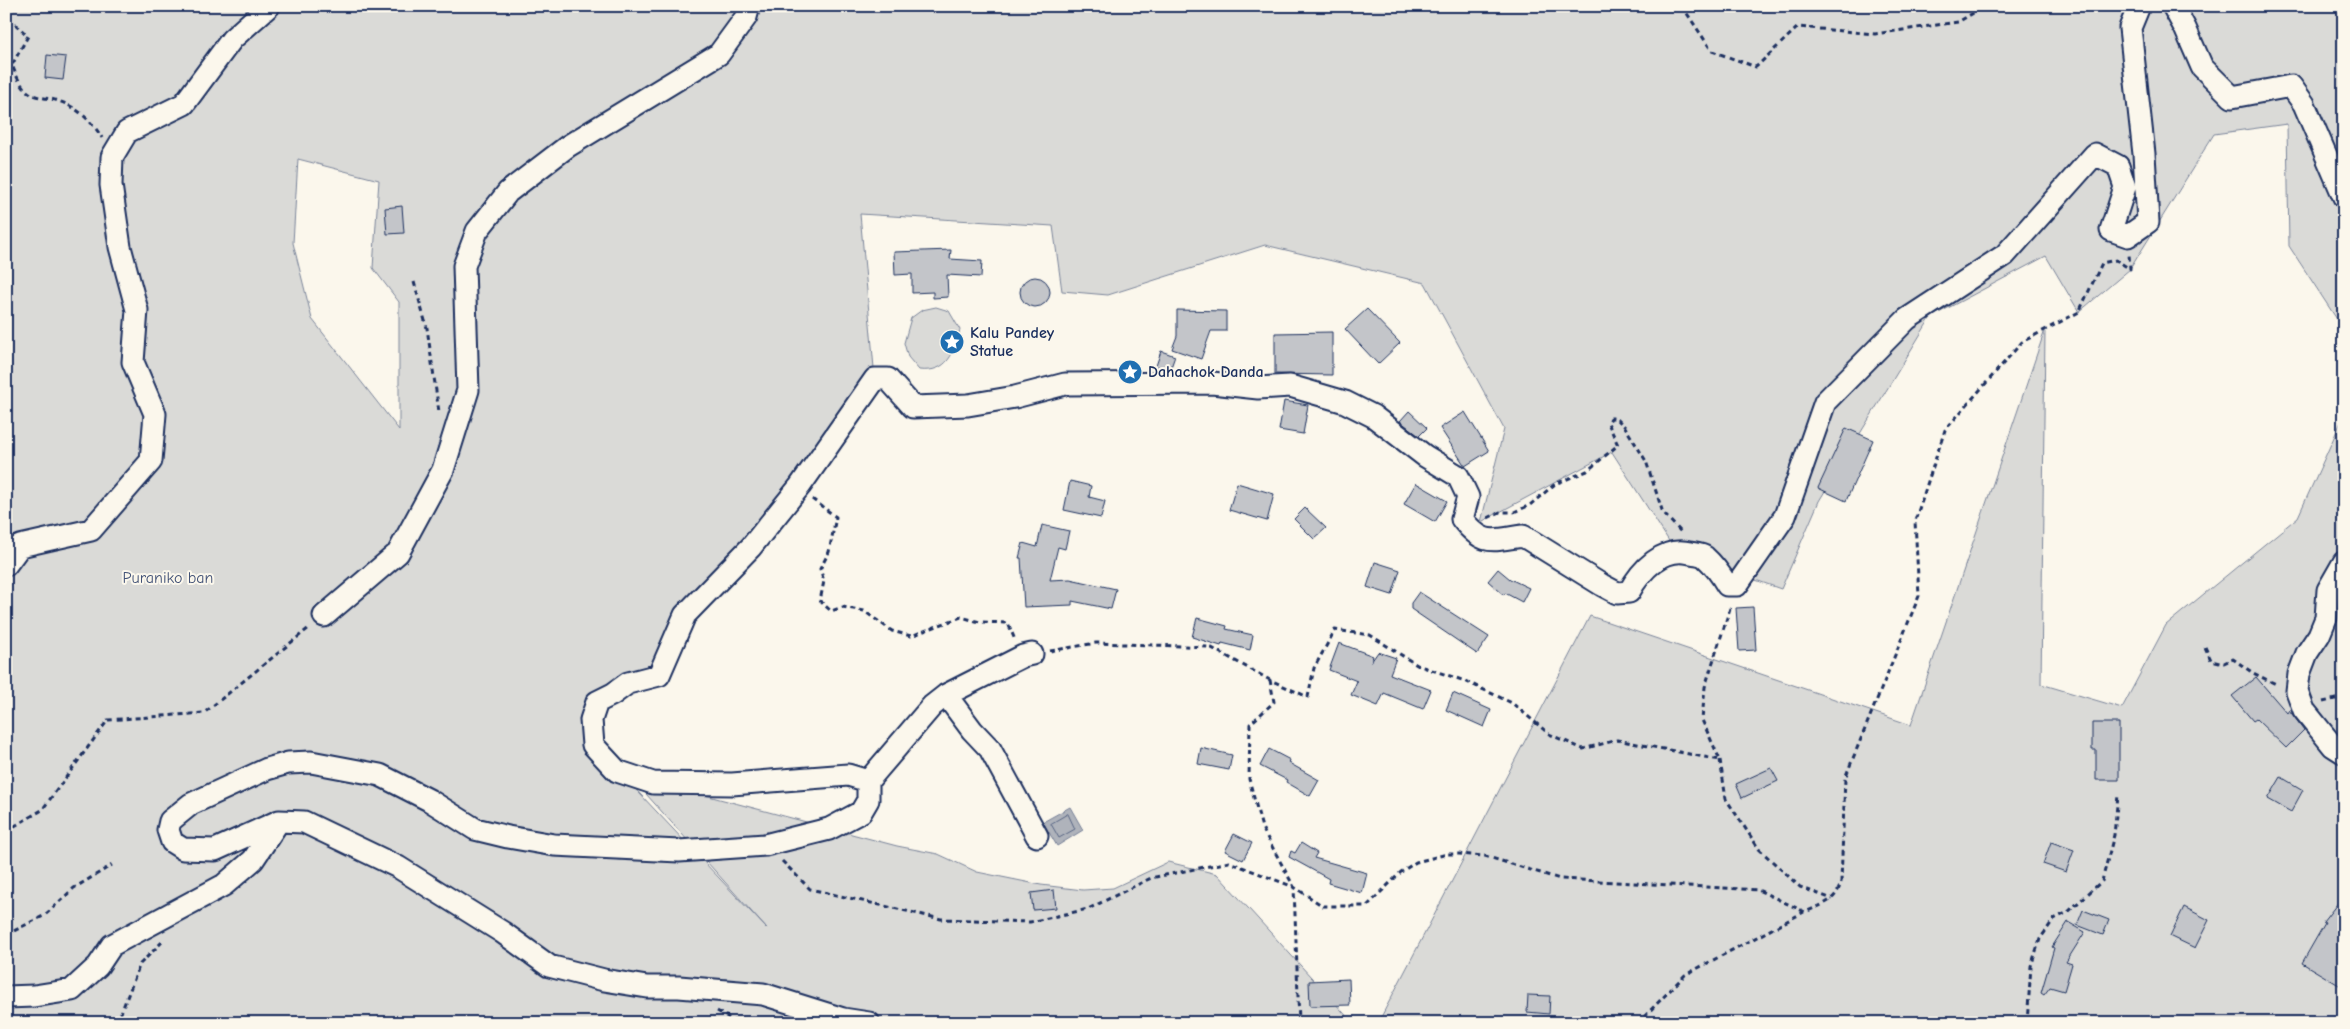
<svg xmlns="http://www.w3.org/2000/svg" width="2350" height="1029" font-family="'Comic Neue',sans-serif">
	<rect width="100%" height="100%" fill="#fbf7ec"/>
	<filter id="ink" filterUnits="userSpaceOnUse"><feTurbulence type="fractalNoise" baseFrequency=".02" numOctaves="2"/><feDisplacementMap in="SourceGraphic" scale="10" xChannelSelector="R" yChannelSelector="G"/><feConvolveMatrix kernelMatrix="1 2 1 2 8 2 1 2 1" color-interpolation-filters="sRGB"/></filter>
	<g filter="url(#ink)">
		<!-- green -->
		<path fill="#dadad7" stroke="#7a849a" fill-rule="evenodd" d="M6,6H2344V330L2289,246L2287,124L2214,134L2130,269L2079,312L2046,256L1931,317L1819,501L1781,589L1676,552L1612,452L1481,522L1504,429L1425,283L1265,245L1108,295L1062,291L1053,226L860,214L875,379L685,615L659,675L597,702L594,745L767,929L629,775L897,846L938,854L977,872L1041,885L1083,890L1113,888L1168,862L1217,874L1353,1023H6ZM298,159L379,180L373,268L399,302V430L312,319L293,243Z
			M936,307L949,311L960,330C954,353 948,373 919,370L908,357L904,343L911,318L922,310Z
			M2045,330L2041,684L2122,708L2166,625L2298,517L2344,415V1023H1378L1590,616L1911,725Z"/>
		<!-- water -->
		<path fill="#afb3bb" stroke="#747e96" d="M1070,807L1083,830L1057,846L1043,822Z"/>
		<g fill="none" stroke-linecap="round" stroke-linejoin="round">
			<!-- shore -->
			<path stroke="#566483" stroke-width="1" d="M1068,814L1075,829L1059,838L1051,824Z"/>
		</g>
		<!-- building -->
		<path fill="#c3c5c9" stroke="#1b2f5e" d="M47,55L66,57L63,80L45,78Z
			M402,206L404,233L387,234L385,208Z
			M951,250L950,259L982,261L981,277L947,275L948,297L933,298V292L912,293V274L895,275L894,252Z
			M1020 292a15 15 0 1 1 30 0a15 15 0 1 1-30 0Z
			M1367,309L1400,343L1378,364L1345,329Z
			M1177,310L1226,311V331H1211L1201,359L1172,349L1177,336Z
			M1332,332V375L1275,374V333Z
			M1161,351L1175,356L1170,370L1156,366Z
			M1284,401L1308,405L1303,434L1279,430Z
			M1409,411L1427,428L1419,436L1400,421Z
			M1465,412L1489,451L1465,466L1440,428Z
			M1846,428L1873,440L1846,501L1818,488Z
			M1070,481L1091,486L1089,497L1105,501L1101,518L1064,510Z
			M1237,483L1274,494L1267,521L1229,510Z
			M1416,483L1447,501L1435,522L1404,504Z
			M1305,508L1326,528L1314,539L1294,519Z
			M1042,525L1069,531L1065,549L1058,547L1050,580L1070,579L1116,589L1111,609L1072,601V605L1024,607L1021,558H1019L1023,543L1037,547Z
			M1375,562L1400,570L1392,595L1367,587Z
			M1498,569L1510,579L1529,588L1522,602L1505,593L1504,595L1488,581Z
			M1419,592L1489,637L1477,654L1411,609V603Z
			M1753,607L1756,650L1739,651L1736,608Z
			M1197,618L1227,626L1226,629L1253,635L1250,650L1222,643L1221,646L1192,637Z
			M1339,643L1373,656L1371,662L1378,652L1396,658L1390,674L1431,690L1423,709L1384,693L1378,706L1351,695L1357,681L1329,670Z
			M2256,677L2287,713L2289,710L2304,730L2286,748L2256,719L2253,721L2232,696Z
			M1453,693L1491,710L1484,727L1446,710Z
			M2092,723H2119V780H2096V750H2092Z
			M1201,748L1232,755L1229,770L1198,764Z
			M1269,749L1290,760L1289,763L1319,780L1310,796L1286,782L1287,780L1260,766Z
			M1771,768L1778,781L1742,798L1736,784Z
			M2281,777L2303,790L2291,812L2268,799Z
			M1234,834L1252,843L1243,860L1225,851Z
			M2051,842L2074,850L2066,872L2043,864Z
			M1301,843L1317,853L1314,858L1367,873L1362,893L1328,883L1329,879L1289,857L1291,851L1295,853Z
			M1054,890L1056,908L1033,910L1031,893Z
			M2344,895V988L2302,963L2325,923L2323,922Z
			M2184,907L2209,920L2195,948L2170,936Z
			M2083,910L2109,920L2103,935L2077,925Z
			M2068,922L2085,932L2066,962L2072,964L2064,991L2050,987L2044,995L2041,993L2054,948L2052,947Z
			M1349,979L1350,1005L1310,1006L1309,981Z
			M1528,995L1550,996L1549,1014L1527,1012Z"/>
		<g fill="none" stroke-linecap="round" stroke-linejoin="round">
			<defs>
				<path id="minor" d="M2173,6L2185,28L2202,67L2232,97L2291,86L2304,104L2344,197
					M2344,562L2328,590L2326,618L2319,635L2307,653L2299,674L2297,691L2304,710L2333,746L2344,753
					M6,565L20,546L91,530L151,461L155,414L133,362L137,310L120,247L111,185L112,157L127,132L184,104L232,39L269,6
					M324,616L398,553L443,470L468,390L464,266L477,231L508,192L568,146L719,54L746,17L749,6
					M946,695L972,730L990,749L1037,836
					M868,781L848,775L732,784L653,783L617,771L593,745L591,720L597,702L613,694L628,683L659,675L685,615L751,547L800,486L875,379H888L913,407L968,405L1015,397L1065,384L1212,383L1258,388L1290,386L1345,402L1373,416L1425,456L1458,476L1468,497L1462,519C1484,547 1492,540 1523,536L1602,585L1617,593L1629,592C1641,570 1663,546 1690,553C1695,554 1701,554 1705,557C1714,565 1721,575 1727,585H1737L1785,516L1825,402L1907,319L2005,255L2095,154L2118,166L2125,187L2111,230L2128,236L2148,222L2144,154L2130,28L2139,6
					M6,997L34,996L72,990L98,966L112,945L224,885L253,860L279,821
					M869,1023L843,1019L763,994L679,987H647L604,980L549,966L502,932L398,867L304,822L279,821L215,850L183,849L172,842L168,830L170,821L191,804L267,769L288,763L311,762L380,775L429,800L475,829L508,837L554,845L679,851L765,845L829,829L861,812L868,800V781L932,706L946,695L1023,656L1032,654"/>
			</defs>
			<!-- minor casing -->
			<use href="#minor" stroke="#1b2f5e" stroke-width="25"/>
			<!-- path -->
			<path stroke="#1b2f5e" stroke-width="3" stroke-dasharray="5 4" stroke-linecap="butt" d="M1682,6L1712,51L1756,67L1798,27L1875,34L1958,22L1985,6
				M6,22L15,24L28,36L12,65C16,75 21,88 31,94C38,98 50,98 58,101C76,106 93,122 102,138
				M414,282L427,328L439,412
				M812,499L836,517L829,552L820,569L824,581L820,601L831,611L843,607L864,611L892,631L911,636L961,617L980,622L1008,623L1015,640
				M1488,518L1500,512H1514L1530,505L1555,484L1587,471L1618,445L1608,423L1611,418H1616L1625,427L1646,461L1663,513L1681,532
				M2205,647L2211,660L2224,663L2233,659L2253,673L2278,685
				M1050,651L1096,643L1210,647L1270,680L1308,697L1314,668L1335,630L1370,635L1417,665L1465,681L1512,703L1549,734L1583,749L1617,740L1720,760L1702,720L1705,687L1731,605
				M1270,680L1274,702L1250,724L1249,779L1262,828L1294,887L1299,1023
				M2323,702L2344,697
				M1720,760L1726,799L1759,849L1800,887L1832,899
				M6,831L42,810L108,720L204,713L309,628
				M782,861L810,889L941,919L1030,922L1088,909L1151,878L1229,862L1294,887L1323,906H1367L1401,872L1416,862L1447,854H1459L1485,856L1560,879L1758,890L1805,912C1823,904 1836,902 1841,882L1845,778L1919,596L1915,521L1945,430L2022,342L2079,312L2102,263L2116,260L2130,269L2129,254
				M6,935L45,915L74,888L112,865
				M717,1011L738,1023
				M117,1023L140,964L162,942
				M1638,1023L1685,975L1804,912
				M2027,1023L2031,966L2040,939L2054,919L2068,912L2102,881L2114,835L2118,795"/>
			<!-- minor -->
			<use href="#minor" stroke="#fbf7ec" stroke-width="21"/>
		</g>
	</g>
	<!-- icons -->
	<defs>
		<symbol id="sight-disc" viewBox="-11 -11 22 22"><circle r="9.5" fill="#1f6fb2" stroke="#fbf7ec"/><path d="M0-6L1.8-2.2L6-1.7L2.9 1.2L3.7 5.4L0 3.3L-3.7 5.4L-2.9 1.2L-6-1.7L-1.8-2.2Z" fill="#fff"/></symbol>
	</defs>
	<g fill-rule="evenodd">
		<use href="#sight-disc" x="938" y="328" width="28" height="28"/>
		<use href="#sight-disc" x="1116" y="358" width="28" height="28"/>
	</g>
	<g text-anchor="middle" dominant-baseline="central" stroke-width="4" stroke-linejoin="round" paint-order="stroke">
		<!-- poi labels -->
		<g font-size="16" font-weight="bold" fill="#1b2f5e" stroke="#fbf7ec" text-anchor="start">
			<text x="970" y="333">Kalu Pandey<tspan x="970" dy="18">Statue</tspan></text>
			<text x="1148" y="372">Dahachok Danda</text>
		</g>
		<!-- park labels -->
		<g font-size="16" fill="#415176" stroke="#fbf7ec">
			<text x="168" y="578">Puraniko ban</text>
		</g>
	</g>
	<!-- margin -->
	<rect width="2350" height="1029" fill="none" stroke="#fbf7ec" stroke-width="25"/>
	<rect x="12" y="12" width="2325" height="1004" fill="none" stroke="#1b2f5e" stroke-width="2" filter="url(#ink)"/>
</svg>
